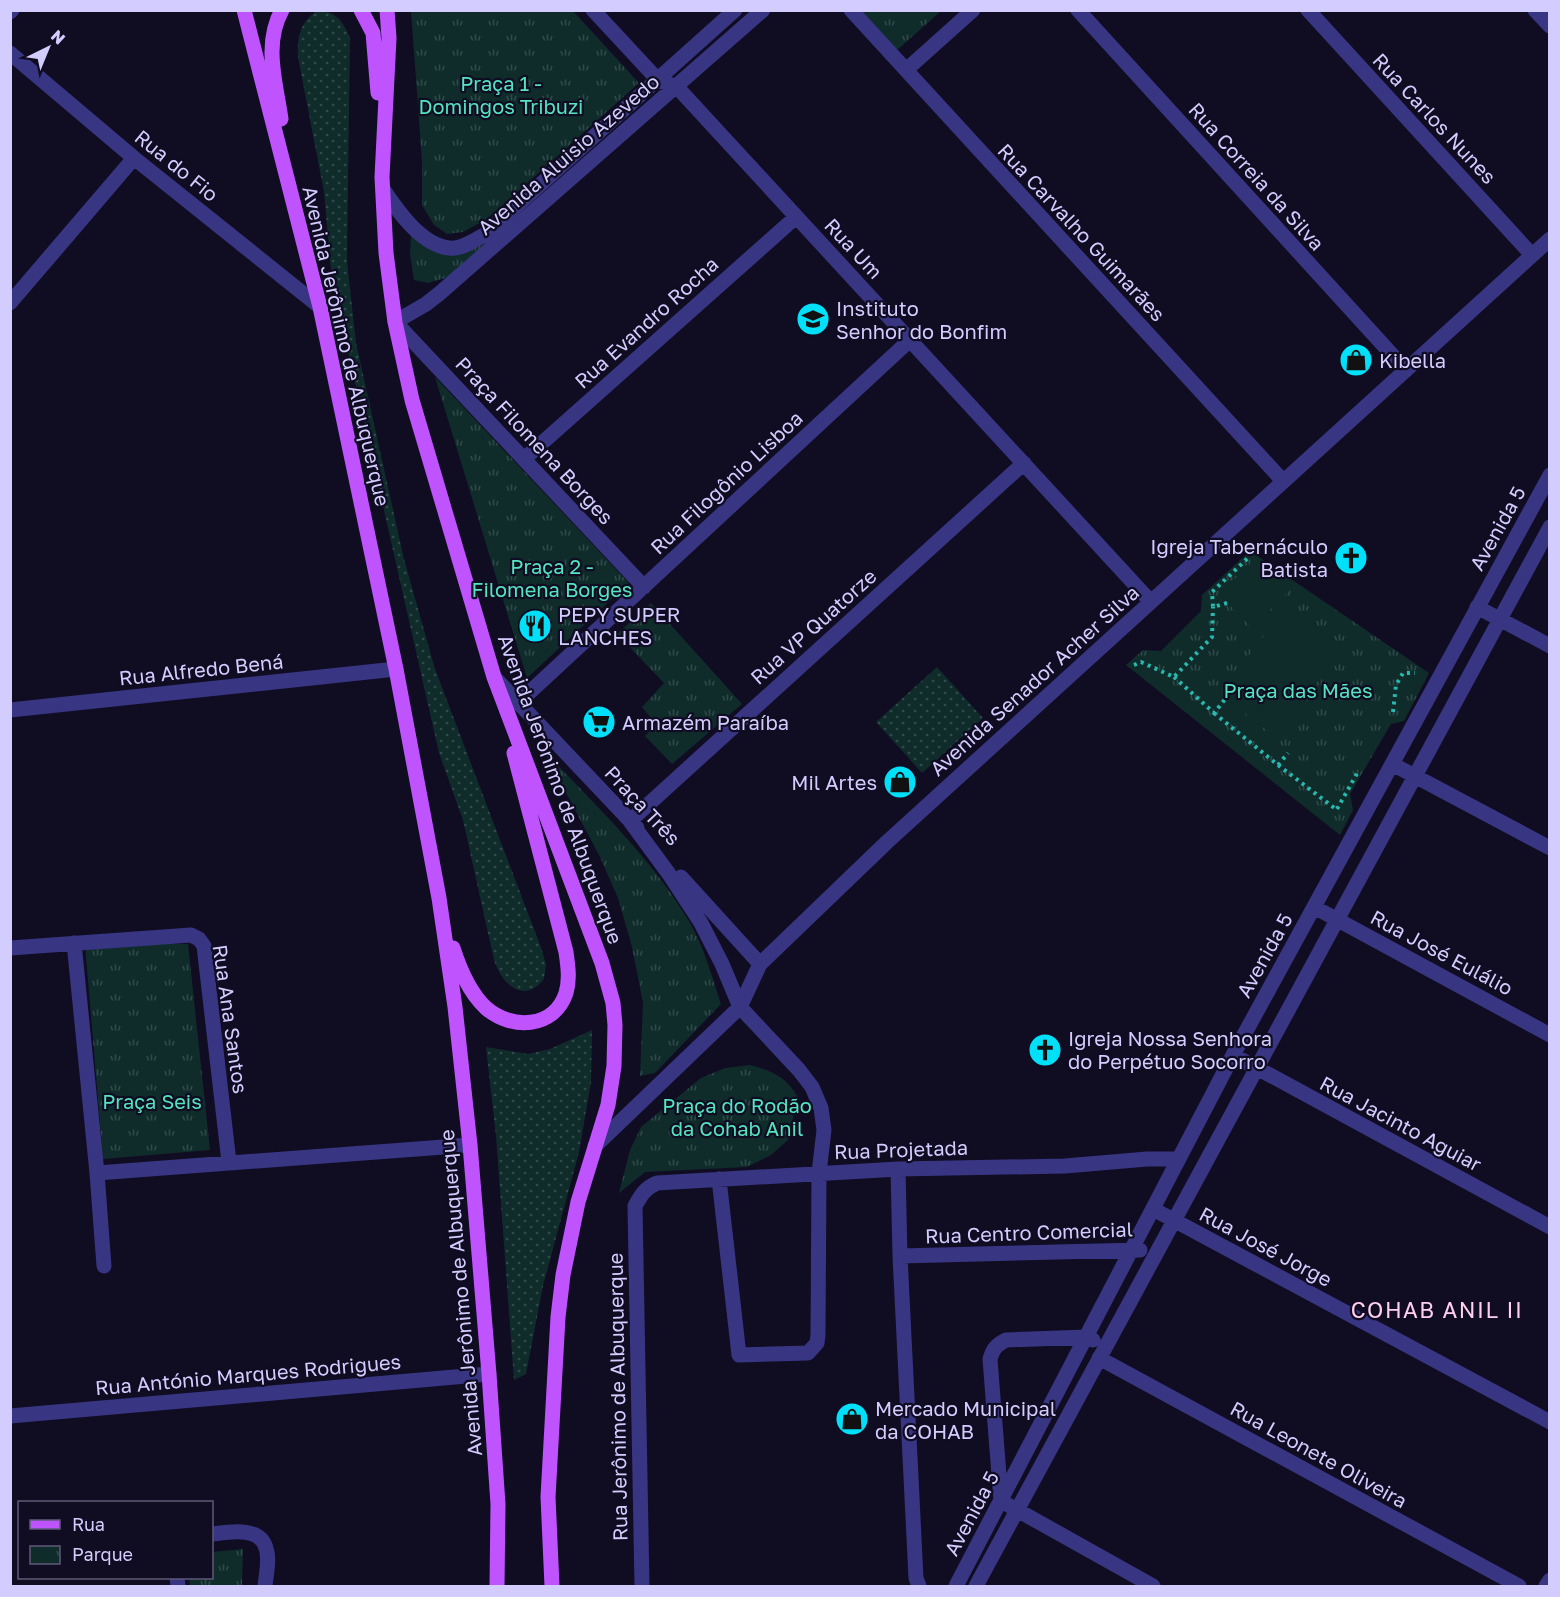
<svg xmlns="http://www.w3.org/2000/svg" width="1560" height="1597" font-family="'Golos Text',sans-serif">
	<defs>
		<pattern id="grass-dots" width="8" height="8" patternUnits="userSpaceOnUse" patternTransform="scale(1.5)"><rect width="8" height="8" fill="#0f2c2b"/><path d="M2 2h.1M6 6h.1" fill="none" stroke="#31494b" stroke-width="1.8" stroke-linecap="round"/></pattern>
		<pattern id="park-tufts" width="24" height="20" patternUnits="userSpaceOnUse" patternTransform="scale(1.5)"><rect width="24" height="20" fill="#0f2c2b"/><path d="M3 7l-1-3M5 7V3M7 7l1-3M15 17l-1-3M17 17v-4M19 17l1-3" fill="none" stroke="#31494b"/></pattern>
	</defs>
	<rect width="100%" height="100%" fill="#100c22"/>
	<!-- grass -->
	<path fill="url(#grass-dots)" d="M317,11C336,10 343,22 350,37L347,261L356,343L404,559L435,669L542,950L546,965L544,979C523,1005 502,984 494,960L463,820L439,753L332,281L324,192L298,57C297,38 300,22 317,11Z
		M937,667L983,718L922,773L876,722Z
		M592,1030L591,1082L579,1152L543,1286L526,1374L514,1380L496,1136L486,1047L528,1054L550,1049Z"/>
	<!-- park -->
	<path fill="url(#park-tufts)" d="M411,11H573L639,83L487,219L463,232L447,234L434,225L422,205V162Z
		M860,11H941L896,51Z
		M520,209L523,214L449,277L428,283L414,280L410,254L411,235L441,252Z
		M435,377L629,583L527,678Z
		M1250,551L1429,673L1404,721L1391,724L1350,794L1353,810L1340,835L1126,665L1143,650L1161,651L1201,611L1202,595Z
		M651,603L742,704L672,764L645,736L656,724L642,707L664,683L617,634Z
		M544,751C595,805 652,858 690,923C704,947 712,977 721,1004L655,1073L640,1076L643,1003L632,947L618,898L600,857Z
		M85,944H188L210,1150L103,1159Z
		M750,1065C772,1071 785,1076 797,1096L789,1139L771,1155L747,1167L645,1172L619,1193L630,1150L641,1127L701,1078L725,1068Z
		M243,1549L242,1586H190L189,1578H212V1552Z"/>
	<!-- pitch -->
	<path fill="#0f2c2b" d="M1255,559L1288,592L1252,628L1219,594Z
		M1289,605L1344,648L1274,736L1219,693Z"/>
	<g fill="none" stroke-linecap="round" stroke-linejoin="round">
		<!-- path -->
		<path stroke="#28b8af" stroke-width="4" stroke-dasharray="3 4.5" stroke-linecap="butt" d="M1227,603L1213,607L1212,592L1249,557
			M1134,665L1141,662L1174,677L1212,637L1213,607
			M1174,677L1214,713L1226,698
			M1393,712L1396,685L1403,673H1415
			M1214,713L1278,765L1288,753
			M1278,765L1337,810
			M1337,809L1359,770"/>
		<!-- minor -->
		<path stroke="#383583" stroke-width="15" d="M593,10L658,80L677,87L1151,602
			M851,10L1283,481
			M1078,10L1406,370
			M1308,10L1532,255
			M1535,10L1550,26
			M10,12L12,10
			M10,53L134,158L320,307
			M906,70L973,10
			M383,189C397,210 421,245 449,248C461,250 474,240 484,235L735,10
			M10,303L134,158
			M524,459L796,217
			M644,587L395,322L426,304L440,293L763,10
			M1477,607L1550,646
			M495,678L637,828
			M518,703L910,340
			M10,710L396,669
			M1392,764L1550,848
			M681,877L760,964
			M1314,907L1550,1035
			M74,943L97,1173L470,1145
			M10,948L191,935L199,939L204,946L229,1162
			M1233,1055L1550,1227
			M595,1146L740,1007L760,964L887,842L1550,239
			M898,1169L900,1256L916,1578L919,1586
			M97,1173L104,1266
			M719,1179L739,1355L808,1353L817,1343L818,1335L819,1173L824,1130L821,1108L812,1087L799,1070L740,1007L722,964L701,923L669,874L630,821L1024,463
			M1153,1209L1550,1422
			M900,1256L1140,1250
			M1093,1340L1087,1337L1006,1340C996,1345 993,1349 990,1359L1001,1501L1153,1586
			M1099,1358L1519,1586
			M10,1416L489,1374
			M212,1534C229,1532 260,1526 266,1548C270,1559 266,1575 265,1586
			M177,1578L178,1586
			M642,1586L635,1206C641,1195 645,1188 657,1183L898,1169L1065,1166L1147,1159H1179
			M956,1586L1233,1055L1550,475
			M976,1586L1550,527
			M1546,1586L1550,1580"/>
		<!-- major -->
		<path stroke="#bf54ff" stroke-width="15" d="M244,10L320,307L396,669L439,898L455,1007L470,1145L489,1374L498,1504L497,1586
			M361,10L373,33L378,93
			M387,10L389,38L382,177L386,253L395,322L412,400L494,677L602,963L613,1003L615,1025L614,1066L608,1105L578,1202L563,1275L558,1317L548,1497L552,1586
			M281,119C276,83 263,44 282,10
			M453,948C460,970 469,992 486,1008C511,1030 554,1029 566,993C570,980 568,966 566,952L514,753"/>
	</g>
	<!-- icons -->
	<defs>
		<symbol id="school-disc" viewBox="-11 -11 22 22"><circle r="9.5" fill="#00e0f8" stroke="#100c22"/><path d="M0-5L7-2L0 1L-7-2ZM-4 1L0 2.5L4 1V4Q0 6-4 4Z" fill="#111"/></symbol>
		<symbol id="shop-disc" viewBox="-11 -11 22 22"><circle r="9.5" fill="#00e0f8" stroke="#100c22"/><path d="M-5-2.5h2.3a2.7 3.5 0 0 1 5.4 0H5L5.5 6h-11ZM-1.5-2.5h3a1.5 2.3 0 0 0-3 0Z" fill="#111"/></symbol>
		<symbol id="church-disc" viewBox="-11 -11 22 22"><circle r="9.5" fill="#00e0f8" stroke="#100c22"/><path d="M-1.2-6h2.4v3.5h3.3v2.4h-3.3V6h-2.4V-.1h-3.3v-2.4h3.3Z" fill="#111"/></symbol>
		<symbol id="restaurant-disc" viewBox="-11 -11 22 22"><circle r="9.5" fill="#00e0f8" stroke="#100c22"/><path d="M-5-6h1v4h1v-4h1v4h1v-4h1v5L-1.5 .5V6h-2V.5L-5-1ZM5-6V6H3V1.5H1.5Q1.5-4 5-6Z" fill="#111"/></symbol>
		<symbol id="supermarket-disc" viewBox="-11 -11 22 22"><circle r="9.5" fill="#00e0f8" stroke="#100c22"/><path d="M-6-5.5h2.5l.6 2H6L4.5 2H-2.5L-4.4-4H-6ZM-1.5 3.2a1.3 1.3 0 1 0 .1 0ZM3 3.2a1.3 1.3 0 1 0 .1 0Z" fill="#111"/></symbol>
	</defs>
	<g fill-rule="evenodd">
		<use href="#school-disc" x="794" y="300" width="38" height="38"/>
		<use href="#shop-disc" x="1337" y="341" width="38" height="38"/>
		<use href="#church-disc" x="1332" y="539" width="38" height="38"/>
		<use href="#restaurant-disc" x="516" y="607" width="38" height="38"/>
		<use href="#supermarket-disc" x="580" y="703" width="38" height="38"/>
		<use href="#shop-disc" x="881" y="763" width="38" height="38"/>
		<use href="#church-disc" x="1026" y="1031" width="38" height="38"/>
		<use href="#shop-disc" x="833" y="1400" width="38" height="38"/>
	</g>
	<g text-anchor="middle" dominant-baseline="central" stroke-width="4.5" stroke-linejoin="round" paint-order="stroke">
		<!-- park labels -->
		<g font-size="20" fill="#54e4c0" stroke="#100c22">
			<text x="501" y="83">Praça 1 -<tspan x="501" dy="23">Domingos Tribuzi</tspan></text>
			<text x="552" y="566">Praça 2 -<tspan x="552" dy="23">Filomena Borges</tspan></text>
			<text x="1298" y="690">Praça das Mães</text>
			<text x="152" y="1101">Praça Seis</text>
			<text x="737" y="1105">Praça do Rodão<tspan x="737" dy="23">da Cohab Anil</tspan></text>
		</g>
		<!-- street labels -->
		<g font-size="20" fill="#d3cdff" stroke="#100c22">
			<text transform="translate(1435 118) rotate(47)">Rua Carlos Nunes</text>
			<text transform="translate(568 154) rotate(-41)">Avenida Aluisio Azevedo</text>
			<text transform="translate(177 165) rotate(39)">Rua do Fio</text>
			<text transform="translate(1257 176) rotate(48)">Rua Correia da Silva</text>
			<text transform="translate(1082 232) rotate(47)">Rua Carvalho Guimarães</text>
			<text transform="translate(854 248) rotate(47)">Rua Um</text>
			<text transform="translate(646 322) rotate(-42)">Rua Evandro Rocha</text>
			<text transform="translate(347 346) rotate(77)">Avenida Jerônimo de Albuquerque</text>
			<text transform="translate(535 440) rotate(47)">Praça Filomena Borges</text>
			<text transform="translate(726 482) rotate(-43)">Rua Filogônio Lisboa</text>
			<text transform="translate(1497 528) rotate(-61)">Avenida 5</text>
			<text transform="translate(813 626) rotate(-42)">Rua VP Quatorze</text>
			<text transform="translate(201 669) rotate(-6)">Rua Alfredo Bená</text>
			<text transform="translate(1034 680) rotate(-42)">Avenida Senador Acher Silva</text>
			<text transform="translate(561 789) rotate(70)">Avenida Jerônimo de Albuquerque</text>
			<text transform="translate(643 805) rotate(47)">Praça Três</text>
			<text transform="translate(1442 952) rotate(28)">Rua José Eulálio</text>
			<text transform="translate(1264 955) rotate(-61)">Avenida 5</text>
			<text transform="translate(231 1019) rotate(82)">Rua Ana Santos</text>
			<text transform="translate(1401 1123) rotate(28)">Rua Jacinto Aguiar</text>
			<text transform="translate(901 1149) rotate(-2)">Rua Projetada</text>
			<text transform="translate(1029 1232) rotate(-2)">Rua Centro Comercial</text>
			<text transform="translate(1266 1246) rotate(28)">Rua José Jorge</text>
			<text transform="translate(460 1293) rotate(-95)">Avenida Jerônimo de Albuquerque</text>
			<text transform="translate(248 1374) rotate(-5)">Rua António Marques Rodrigues</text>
			<text transform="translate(617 1397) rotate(-91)">Rua Jerônimo de Albuquerque</text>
			<text transform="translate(1319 1454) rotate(29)">Rua Leonete Oliveira</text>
			<text transform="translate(971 1513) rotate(-62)">Avenida 5</text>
		</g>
		<!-- poi labels -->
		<g font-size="20" fill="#d3cdff" stroke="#100c22" text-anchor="start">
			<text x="836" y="308">Instituto<tspan x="836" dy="23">Senhor do Bonfim</tspan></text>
			<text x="1379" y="360">Kibella</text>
			<text x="1328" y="546" text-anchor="end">Igreja Tabernáculo<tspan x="1328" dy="23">Batista</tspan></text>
			<text x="558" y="614">PEPY SUPER<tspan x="558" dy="23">LANCHES</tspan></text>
			<text x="622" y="722">Armazém Paraíba</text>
			<text x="877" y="782" text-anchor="end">Mil Artes</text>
			<text x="1068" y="1038">Igreja Nossa Senhora<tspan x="1068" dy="23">do Perpétuo Socorro</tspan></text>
			<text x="875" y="1408">Mercado Municipal<tspan x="875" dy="23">da COHAB</tspan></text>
		</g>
		<!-- quarter labels -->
		<g font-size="22" letter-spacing="1.5" fill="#ffcfee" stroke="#100c22">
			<text x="1437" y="1309">COHAB ANIL II</text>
		</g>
	</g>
	<!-- border -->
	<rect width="1560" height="1597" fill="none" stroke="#d3cdff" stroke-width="24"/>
	<!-- legend -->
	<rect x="18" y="1501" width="195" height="78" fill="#100c22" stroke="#5e597a" stroke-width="1.5"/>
	<rect x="30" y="1520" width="30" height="9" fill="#bf54ff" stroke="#5e597a" stroke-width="1.5"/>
	<text x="72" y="1531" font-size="18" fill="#d3cdff">Rua</text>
	<rect x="30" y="1546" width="30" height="18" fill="url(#park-tufts)" stroke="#5e597a" stroke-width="1.5"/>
	<text x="72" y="1561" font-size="18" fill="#d3cdff">Parque</text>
	<!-- north arrow -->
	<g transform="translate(48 48) rotate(43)" stroke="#100c22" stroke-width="4.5" paint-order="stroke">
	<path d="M0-4.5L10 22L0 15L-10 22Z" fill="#d3cdff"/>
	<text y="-9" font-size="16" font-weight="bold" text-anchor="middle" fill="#d3cdff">N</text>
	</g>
</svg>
